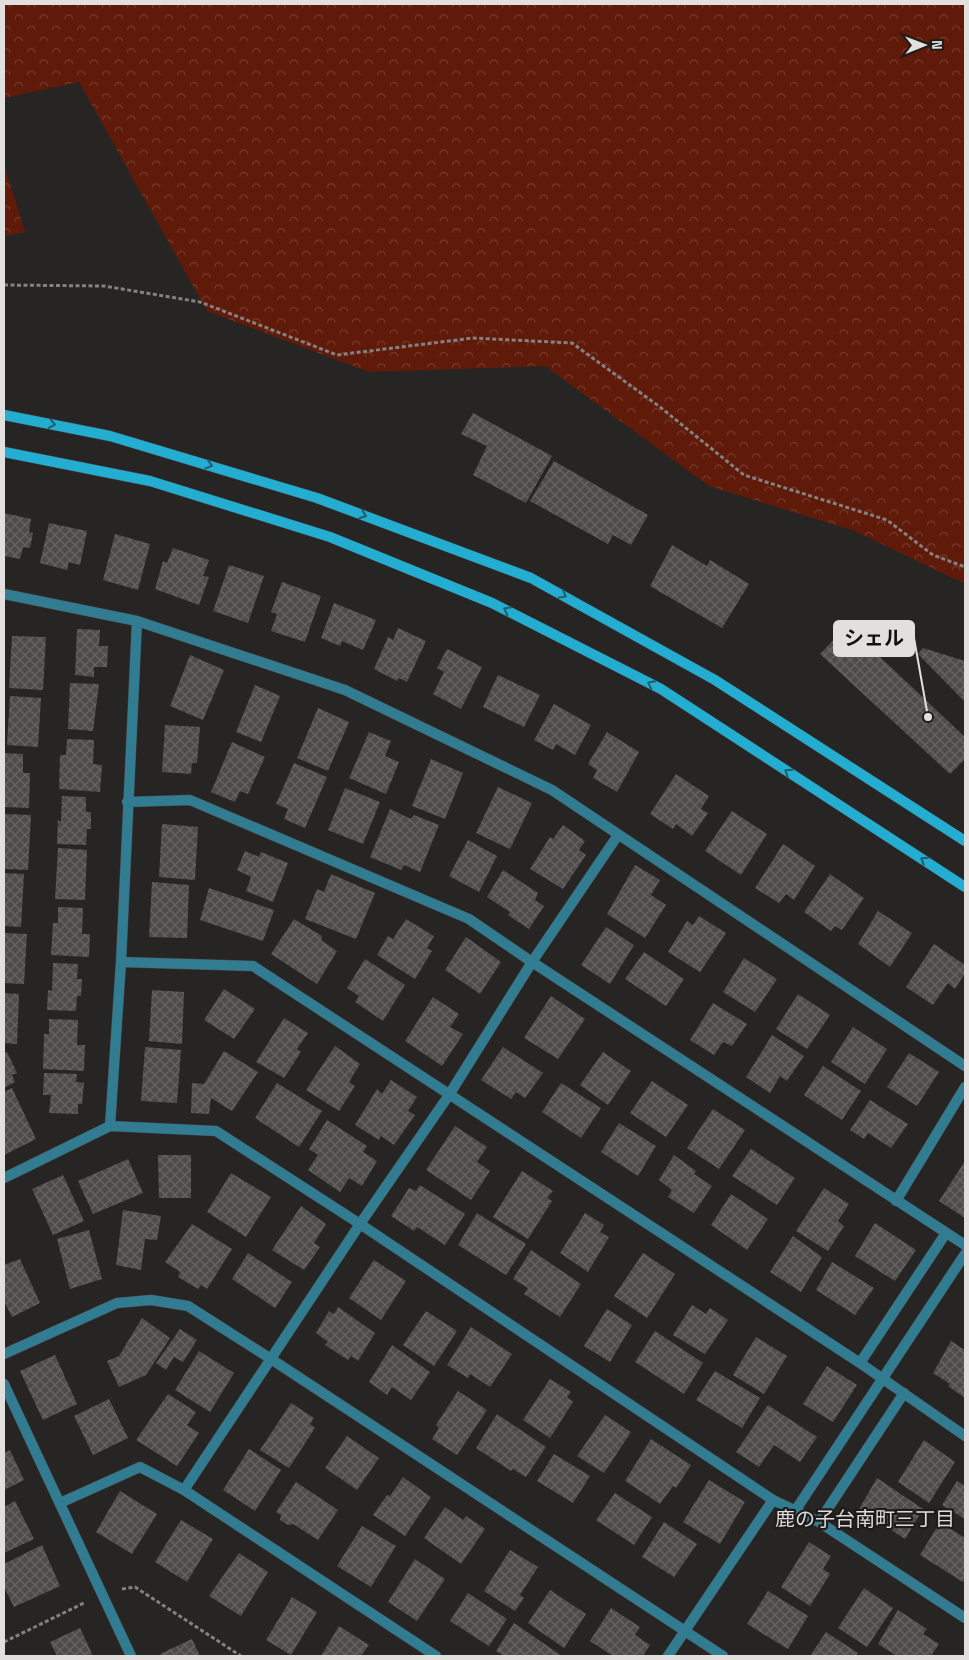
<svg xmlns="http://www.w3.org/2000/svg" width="969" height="1660" font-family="'Space Grotesk','Noto Sans JP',sans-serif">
	<defs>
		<pattern id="forest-crowns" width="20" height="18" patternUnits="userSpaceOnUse" patternTransform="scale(1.25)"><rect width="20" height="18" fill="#601a09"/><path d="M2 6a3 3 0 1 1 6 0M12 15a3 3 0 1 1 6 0" fill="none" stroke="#763b2c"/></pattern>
		<pattern id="building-cross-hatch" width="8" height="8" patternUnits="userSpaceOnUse" patternTransform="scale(1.25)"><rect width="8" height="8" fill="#4e4b4b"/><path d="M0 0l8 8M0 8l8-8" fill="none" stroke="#676564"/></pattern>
	</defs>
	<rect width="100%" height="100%" fill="#272424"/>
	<!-- forest -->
	<path fill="url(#forest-crowns)" d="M4,4H965V584L855,531L709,486L545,366L369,372L207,311L79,82L4,98Z
		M4,165L25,232L4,236Z"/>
	<!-- building -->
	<path fill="url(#building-cross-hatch)" d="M473,413L552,456L526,503L473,475L487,446L461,434Z
		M554,461L648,515L631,545L613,535L608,544L530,501Z
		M4,513L31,519L29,532L33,533L30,548L23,547L20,559L4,556Z
		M49,523L87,531L80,565L69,562L67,570L40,563Z
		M115,534L150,544L138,590L103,580Z
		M672,545L707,566L710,560L749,584L722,628L650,586Z
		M173,548L209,560L203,576L209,577L199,605L155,589L163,561L167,563Z
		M229,565L264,576L248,623L213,611Z
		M282,582L321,596L305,642L271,631L277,614L271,612Z
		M334,603L376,620L363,650L342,641L340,646L321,638Z
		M847,626L965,737V759L950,774L820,654Z
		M398,628L426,641L407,682L399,678L397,681L374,669L388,637L393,640Z
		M77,629L100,630L99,646H108L107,667H94V677L75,675Z
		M12,636L46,637L43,690L9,688Z
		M923,648L965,661V702L918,654Z
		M447,649L482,667L461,709L433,694L444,672L437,668Z
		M190,655L224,670L203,720L170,706Z
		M498,675L540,695L524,727L483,707Z
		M70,683L99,684L93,731L68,729Z
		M255,685L280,696L261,742L236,732Z
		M10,696L41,698L38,747L7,745Z
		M554,704L591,725L575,755L556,744L553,750L534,740Z
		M318,708L349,722L328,771L297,758Z
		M165,725L200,727L197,763H192L191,774L162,772Z
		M369,732L391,741L385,756L399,762L386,794L349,778Z
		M607,732L639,752L617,792L593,778L597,770L588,764Z
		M67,739L94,740L93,764L102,765L100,792L59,789L60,755H66Z
		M232,742L265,757L248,794L240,791L235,802L211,792Z
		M4,753L23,754V773H30L29,808L4,807Z
		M431,759L463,773L445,819L412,806Z
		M294,763L327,777L305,828L284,819L288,809L276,804Z
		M676,774L709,796L701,809L708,813L692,836L676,824L673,829L650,814Z
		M498,787L532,803L510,849L476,833Z
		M345,788L380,802L363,844L328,830Z
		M62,796L86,797V812H91V829H87L86,845L57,844L58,820L61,822Z
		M390,809L411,819L414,815L439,825L420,872L404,865L401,870L370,857Z
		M732,811L767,834L741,875L705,851Z
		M4,814L31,815L28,870L4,869Z
		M162,824L198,827L195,880L159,877Z
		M563,825L585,841L579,850L586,855L563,889L530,869L550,837L553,839Z
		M468,840L497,856L479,892L449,876Z
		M783,844L815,866L794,900L786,894L779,903L755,888Z
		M58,848L87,850L85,900L55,899Z
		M245,851L259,857L261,852L288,863L273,902L246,891L251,877L237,870Z
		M635,865L660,880L651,895L666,905L645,938L607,914Z
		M503,870L538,893L535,900L544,906L529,929L508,915L510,912L487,897Z
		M4,873L24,874L21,927L4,926Z
		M331,874L375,893L356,939L305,919L317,889L324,892Z
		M830,874L864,898L842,930L835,926L831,931L804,912Z
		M152,882L189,885L187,938L149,937Z
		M209,888L274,910L263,941L200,920Z
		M58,907L83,908L82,934H90L89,957L51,955L53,923H58Z
		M878,911L912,933L890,967L858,944Z
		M699,916L726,933L700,972L668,952L687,921L693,925Z
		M294,919L322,936L321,940L337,951L317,984L271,954Z
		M406,919L434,936L427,948L432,951L415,979L377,955L388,936L393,939Z
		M606,927L634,945L610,984L581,965Z
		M4,933L27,934L24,984L4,983Z
		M466,937L501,962L480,994L445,970Z
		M934,944L965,965V973L955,989L948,983L933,1005L906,987Z
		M644,952L684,979L666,1006L625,979Z
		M744,958L777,979L755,1012L723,992Z
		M365,959L405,985L383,1021L355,1002L359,996L347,988Z
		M53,963L78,964L77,979H82L81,996H77L76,1011L47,1010L48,990L52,991Z
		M224,989L255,1009L234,1039L204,1020Z
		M152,990L184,992L182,1044L149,1041Z
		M4,993L19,994L17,1044L4,1043Z
		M798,994L830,1015L807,1049L776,1029Z
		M551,996L585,1019L558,1059L524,1038Z
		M433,997L459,1014L450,1027L463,1034L442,1066L405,1041Z
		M713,1003L747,1024L732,1046L723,1042L714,1055L690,1040Z
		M284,1018L308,1033L297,1049L301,1052L284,1078L256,1062Z
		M49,1019L78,1020L77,1045H85L84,1071L43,1069L44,1034H49Z
		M853,1027L887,1049L865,1084L831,1062Z
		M772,1035L804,1056L787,1081L780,1076L770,1093L746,1077Z
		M335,1046L360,1064L349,1082L355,1086L339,1111L306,1090Z
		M145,1047L181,1050L177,1103L141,1101Z
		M503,1047L543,1073L525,1098L516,1092L511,1099L481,1080Z
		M224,1051L258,1072L232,1111L211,1098L209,1114L191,1113L192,1083L204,1084Z
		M7,1052L17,1073L12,1075L15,1082L4,1088V1053Z
		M603,1052L631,1071L608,1105L580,1085Z
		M909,1053L939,1072L917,1106L887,1087Z
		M823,1066L861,1091L842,1120L804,1095Z
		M44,1073L77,1074L76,1082L84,1083L82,1104H78V1114L49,1113L51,1095H43Z
		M391,1080L417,1097L408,1111L415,1115L394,1145L381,1136L379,1140L355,1125L377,1089L382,1094Z
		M652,1081L688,1105L666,1137L630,1113Z
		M277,1083L322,1111L299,1147L255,1118Z
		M561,1083L601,1108L581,1138L542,1112Z
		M12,1088L36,1139L4,1155V1092Z
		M870,1100L908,1124L891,1148L868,1133L864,1139L850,1130Z
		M713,1109L745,1130L719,1169L687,1148Z
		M327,1120L367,1146L363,1152L377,1161L362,1186L349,1178L340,1192L308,1170L318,1155L309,1149Z
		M619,1123L656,1146L638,1176L601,1152Z
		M455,1126L487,1147L477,1162L490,1171L471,1200L426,1170Z
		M751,1149L795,1178L777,1205L732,1176Z
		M158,1155H191V1198H159Z
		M674,1155L696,1171L694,1174L712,1186L694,1213L668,1197L672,1190L659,1180Z
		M128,1159L143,1193L93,1214L78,1181Z
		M965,1161V1218L939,1201Z
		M522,1171L553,1191L547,1198L552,1201L528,1239L493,1217Z
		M231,1173L271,1197L246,1237L207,1212Z
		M63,1175L84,1221L53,1235L32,1189Z
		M420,1185L465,1214L445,1245L417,1227L414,1231L391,1216L409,1188L416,1191Z
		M824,1188L849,1204L838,1221L844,1226L828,1251L796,1231Z
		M731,1194L768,1219L747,1250L711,1225Z
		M301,1206L326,1224L314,1243L320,1247L304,1270L272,1250Z
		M123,1210L161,1216L157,1240L145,1239L141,1270L116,1265Z
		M477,1213L526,1244L506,1275L458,1245Z
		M585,1213L604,1225L600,1232L609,1237L588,1272L560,1253Z
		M875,1223L916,1250L895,1281L855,1256Z
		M192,1224L232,1249L207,1289L201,1285L198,1289L178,1277L180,1272L165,1262Z
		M89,1230L102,1279L70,1289L57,1239Z
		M793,1236L822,1257L801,1292L770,1272Z
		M531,1250L581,1284L560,1317L524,1294L528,1288L513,1279Z
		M248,1253L292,1282L275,1308L232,1279Z
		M643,1253L675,1274L647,1318L614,1296Z
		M20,1259L40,1303L12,1317L4,1301V1265Z
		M374,1260L406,1281L381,1320L349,1298Z
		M832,1262L874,1288L855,1315L816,1290Z
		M692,1305L706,1314L710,1308L728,1320L705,1354L673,1335Z
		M338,1307L375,1333L358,1361L351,1356L348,1360L325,1345L328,1342L316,1333L329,1311L334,1314Z
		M607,1309L632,1325L610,1362L584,1346Z
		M426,1311L457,1331L434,1366L403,1345Z
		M142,1318L170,1338L146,1375L119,1387L107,1361L119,1356Z
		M471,1327L512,1354L490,1387L470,1374L468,1378L447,1365Z
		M180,1329L197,1340L183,1362L174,1357L166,1370L156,1363Z
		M655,1331L703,1363L684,1394L635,1362Z
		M756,1337L787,1356L764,1394L733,1375Z
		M951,1341L965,1350V1398L948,1386L950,1384L933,1373Z
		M392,1345L430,1372L411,1400L392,1387L387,1395L369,1382Z
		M199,1351L234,1373L210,1412L175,1390Z
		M55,1355L77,1404L43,1420L20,1371Z
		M827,1366L857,1385L833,1422L803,1404Z
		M715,1371L760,1398L742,1428L696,1400Z
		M550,1379L571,1392L567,1397L573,1402L550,1438L523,1420Z
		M458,1391L487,1410L457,1455L432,1439L439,1428L436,1425Z
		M168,1394L196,1412L187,1425L199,1433L177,1466L136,1440Z
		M109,1399L128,1438L93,1455L74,1416Z
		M291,1403L314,1418L310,1424L315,1428L289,1468L260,1450Z
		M768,1405L817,1437L800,1462L774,1445L759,1467L736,1452Z
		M497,1414L546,1447L526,1477L513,1469L511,1471L476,1448Z
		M605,1415L631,1432L604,1473L577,1456Z
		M347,1436L379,1458L357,1490L325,1468Z
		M651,1439L691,1465L676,1488L673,1486L660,1504L625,1481Z
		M924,1440L955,1462L929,1503L898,1482Z
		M249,1449L281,1470L255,1511L223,1490Z
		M10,1450L24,1480L4,1490V1453Z
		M554,1454L590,1476L573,1503L537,1481Z
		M403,1477L431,1497L405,1536L373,1515L387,1495L390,1496Z
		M877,1478L923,1509L905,1539L859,1509Z
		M709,1480L745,1502L720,1544L683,1522Z
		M957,1481L965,1486V1519L942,1505Z
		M296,1482L338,1510L318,1540L293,1524L288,1525L280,1520L281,1515L276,1512Z
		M120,1491L157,1514L132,1554L96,1532Z
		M615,1493L652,1517L634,1545L596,1520Z
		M15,1501L34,1539L4,1553V1507Z
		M445,1507L463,1520L466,1516L485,1529L461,1564L424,1538Z
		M181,1520L213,1539L187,1582L155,1562Z
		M664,1522L697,1544L674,1577L642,1557Z
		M940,1522L965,1538V1578L963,1582L920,1555Z
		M362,1526L396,1546L371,1587L337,1566Z
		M809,1542L831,1556L823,1569L830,1574L810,1606L781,1587Z
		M42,1545L60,1586L14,1607L4,1587V1564Z
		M510,1550L538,1567L520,1595L524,1598L515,1611L484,1591Z
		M239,1553L268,1572L241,1616L209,1596Z
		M415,1559L445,1579L417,1621L388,1602Z
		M864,1588L893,1608L867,1647L838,1628Z
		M550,1590L586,1614L564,1648L528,1623Z
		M768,1591L808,1616L788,1649L747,1624Z
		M468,1593L507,1619L489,1646L450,1621Z
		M292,1597L317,1612L291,1655L266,1640Z
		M611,1608L640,1627L635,1635L650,1645L643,1656H613L590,1641Z
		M898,1610L927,1629L923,1634L939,1644L931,1656H897L878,1644Z
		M514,1623L562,1656H504L496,1651Z
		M339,1626L369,1645L361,1656H321Z
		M80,1628L93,1656H57L50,1642Z
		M826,1632L858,1653L856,1656H810Z
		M192,1639L200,1656H161L160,1654Z"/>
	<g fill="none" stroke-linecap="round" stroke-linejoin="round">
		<defs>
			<path id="street" d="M4,594L137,621L345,690L552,790L965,1066
				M127,802L190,800L469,919L532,962L965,1245
				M121,962L253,966L860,1363L965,1436
				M110,1126L121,962L137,621
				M4,1178L110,1126L216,1131L360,1224L773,1500L819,1522L965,1618
				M896,1201L965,1087
				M4,1354L117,1303L151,1300L188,1306L271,1359L723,1656
				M860,1363L946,1233
				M4,1384L131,1656
				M184,1490L360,1224L449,1095L532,962L618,835
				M60,1503L140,1467L184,1490L436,1656
				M795,1511L965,1254
				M819,1522L904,1393
				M668,1656L773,1500"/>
			<path id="secondary" d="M4,415L110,436L317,498L531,578L715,680L965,841
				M4,452L150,481L330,537L492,603L661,689L965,887"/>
		</defs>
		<!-- street casing -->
		<use href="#street" stroke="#454242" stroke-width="11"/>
		<!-- secondary casing -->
		<use href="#secondary" stroke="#454242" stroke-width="11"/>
		<!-- path -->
		<path stroke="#848281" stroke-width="3" stroke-dasharray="4 2.5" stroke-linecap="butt" d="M4,285L104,286L200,302L337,355L473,338L572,343L660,407L744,475L887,520L933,555L965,567
			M122,1589L135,1587L241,1656
			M4,1642L84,1603"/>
		<!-- street -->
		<use href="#street" stroke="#327c92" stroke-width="10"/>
		<!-- secondary -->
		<use href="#secondary" stroke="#22add1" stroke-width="10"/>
	</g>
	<!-- one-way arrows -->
	<defs><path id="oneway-chevron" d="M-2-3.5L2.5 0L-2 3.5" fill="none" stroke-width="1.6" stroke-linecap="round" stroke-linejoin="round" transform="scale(1.25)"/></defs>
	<g stroke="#205d6c">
		<use href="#oneway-chevron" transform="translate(52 424) rotate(11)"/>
		<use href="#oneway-chevron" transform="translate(209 465) rotate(17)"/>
		<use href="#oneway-chevron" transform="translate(363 515) rotate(20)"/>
		<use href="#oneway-chevron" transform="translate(563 595) rotate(29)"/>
		<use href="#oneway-chevron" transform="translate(507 610) rotate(-153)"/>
		<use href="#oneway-chevron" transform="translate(651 684) rotate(-153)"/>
		<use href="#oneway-chevron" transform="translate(788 772) rotate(-147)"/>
		<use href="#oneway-chevron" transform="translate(924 860) rotate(-147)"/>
	</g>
	<g text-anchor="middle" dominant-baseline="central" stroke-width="4.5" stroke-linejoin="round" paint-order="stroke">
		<!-- neighbourhood labels -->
		<g font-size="20" fill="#dfdbda" stroke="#1e1b1a">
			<text x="865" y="1519">鹿の子台南町三丁目</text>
		</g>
	</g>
	<!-- callouts -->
	<path fill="none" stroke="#e1e0df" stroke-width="2" d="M928 717L914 638"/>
	<circle fill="#e1e0df" stroke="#1e1b1a" stroke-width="2" cx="928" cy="717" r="5"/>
	<rect fill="#e1e0df" stroke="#e1e0df" stroke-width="2" x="834" y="621" width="80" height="35" rx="5"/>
	<g font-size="20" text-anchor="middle" font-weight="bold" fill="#111">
		<text x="874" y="645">シェル</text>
	</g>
	<!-- border -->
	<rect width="969" height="1660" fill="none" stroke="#e1e0df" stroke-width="10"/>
	<!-- north arrow -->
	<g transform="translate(924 45) rotate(89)" stroke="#1e1b1a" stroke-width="4" paint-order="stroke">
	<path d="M0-4L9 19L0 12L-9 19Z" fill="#e1e0df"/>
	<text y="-8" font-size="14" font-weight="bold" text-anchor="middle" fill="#e1e0df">N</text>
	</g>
</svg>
